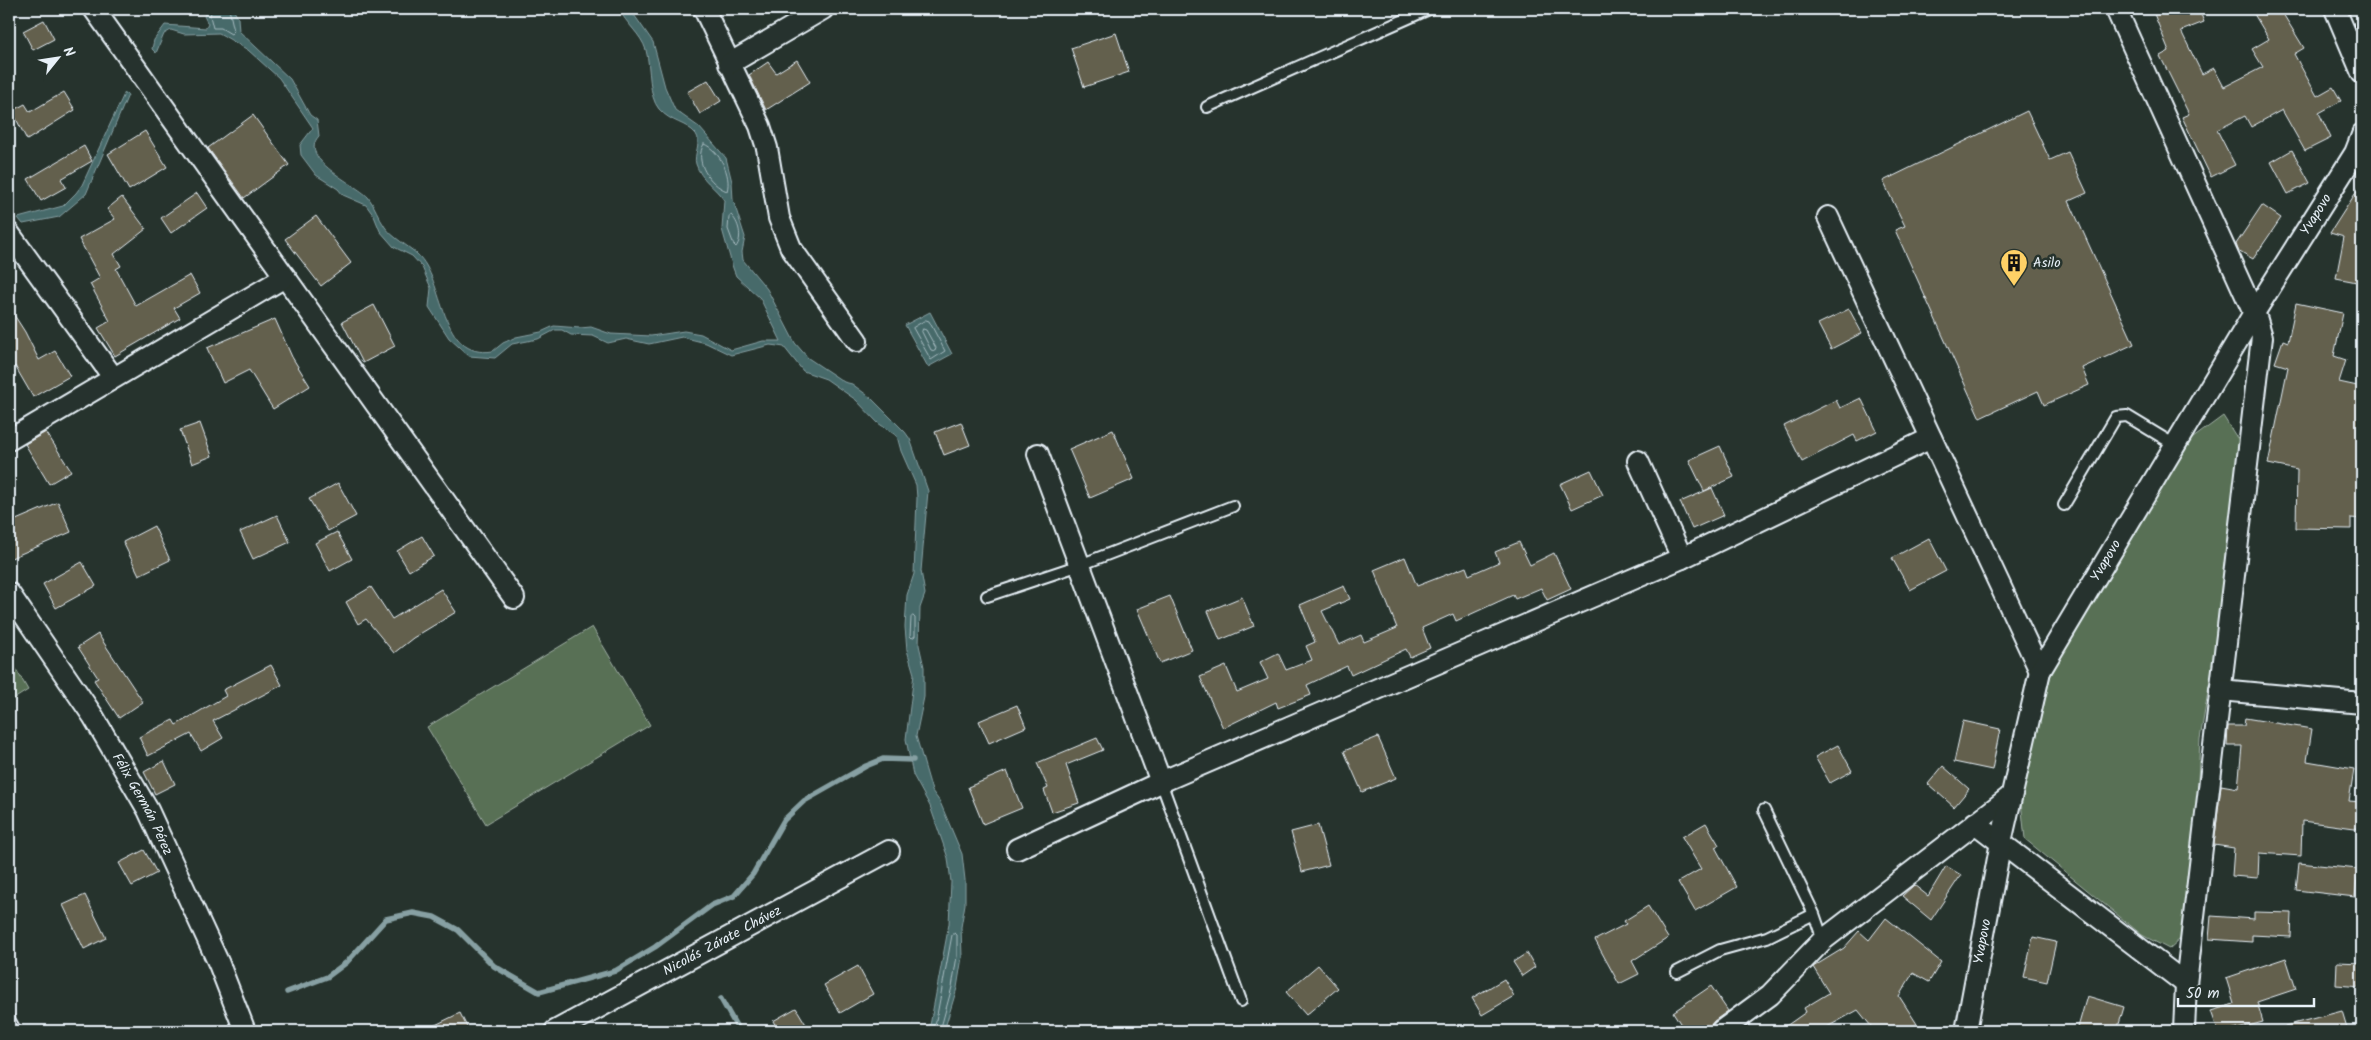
<svg xmlns="http://www.w3.org/2000/svg" width="2371" height="1040" font-family="Kalam,sans-serif">
	<rect width="100%" height="100%" fill="#26332d"/>
	<filter id="ink" filterUnits="userSpaceOnUse"><feTurbulence type="fractalNoise" baseFrequency=".02" numOctaves="2"/><feDisplacementMap in="SourceGraphic" scale="10" xChannelSelector="R" yChannelSelector="G"/><feConvolveMatrix kernelMatrix="1 2 1 2 8 2 1 2 1" color-interpolation-filters="sRGB"/></filter>
	<g filter="url(#ink)">
		<!-- green -->
		<path fill="#586f54" stroke="#a0b0a6" d="M2223,416L2239,441L2234,539L2200,739L2191,929L2169,949L2142,935L2025,839L2020,792L2051,675L2174,452Z
			M592,627L650,725L486,824L427,727Z
			M9,657L28,690L9,702Z"/>
		<!-- water -->
		<path fill="#466a6b" stroke="#87a0a3" d="M208,9H233L238,18L239,31L290,79L310,115L317,120L319,136C297,159 356,184 368,197C375,206 378,217 385,227C393,238 407,245 417,254C446,280 438,360 493,351L503,343L516,337L541,332L554,326L580,328L591,327L611,334L651,336L684,331L701,334L731,350L763,341H781L760,298L736,276L733,268L722,229L724,200C715,187 701,180 696,164C693,155 702,142 696,134C686,122 671,123 659,109C648,96 651,68 646,50C641,34 626,24 619,9H630L653,42L665,87L675,110L699,127L726,158L732,182L733,200L745,237L742,252L743,260L767,289L795,343L808,358L844,382L852,384L871,398L905,432L910,439L928,491L921,571L925,594L920,608L919,645L924,667V697L916,736L932,791L940,802L962,854L965,880V904L961,927L962,957L957,988L944,1031H929L949,924L951,882L948,858L930,806L913,775L906,739L914,674L907,650L905,627L907,595L914,574L917,498L916,485L901,451L897,436L878,423L856,400L826,379L803,371L784,347L778,346L770,345L731,355L706,343L682,337L649,344L626,339L608,343L593,336L571,335L562,330H555L538,339L512,344L495,358L469,356L449,338L429,307L431,288L422,267L412,256L394,247L380,231L374,216L366,205L343,195L338,189L316,175L301,155L300,145L313,128L279,78L248,50L219,33L184,34L171,30L164,34L156,53L152,49L154,40L165,25L206,28L208,24L204,16Z
			M125,92L128,95L86,194L59,217L23,224L18,218L63,206L76,193L82,185Z
			M930,312L952,354L928,367L905,325Z"/>
		<g fill="none" stroke-linecap="round" stroke-linejoin="round">
			<!-- shore -->
			<path stroke="#a7bbc0" stroke-width="1" d="M212,9L210,16L213,28H221L231,34L234,31L229,9
				M704,144C719,150 732,175 727,191C710,185 693,161 704,144Z
				M731,215C739,222 743,238 736,247L734,245L728,229L729,217Z
				M926,320L929,321L945,351L931,360L913,328Z
				M923,329L926,330L936,348L935,351L931,350L922,332Z
				M913,616L915,618V636L912,638L910,636L911,618Z
				M934,1031L952,935L955,933L957,935V956L952,987L940,1031"/>
			<!-- stream -->
			<path stroke="#87a0a3" stroke-width="5.5" d="M287,992L327,977L347,962L386,919L413,913L434,917L458,930L494,966L539,992L615,971L655,947L712,905L734,896L753,874L784,820L804,801L866,766L883,759L913,760
				M721,999L739,1031"/>
		</g>
		<!-- building -->
		<path fill="#64604d" stroke="#e8f1f8" d="M2152,9H2199L2204,22L2181,31L2202,74L2214,68L2224,87L2263,67L2252,49L2269,39L2251,9H2280L2304,48L2294,54L2317,96L2333,87L2341,101L2319,113L2331,138L2305,151L2282,110L2251,127L2245,116L2217,130L2235,165L2211,177L2182,117L2189,114L2160,56L2169,51Z
			M44,20L54,39L33,50L23,31Z
			M1116,33L1129,72L1084,87L1071,48Z
			M797,60L810,82L766,110L749,75L768,62L776,73Z
			M708,80L721,101L700,114L687,92Z
			M64,92L75,110L27,140L12,111L25,104L30,112Z
			M2027,111L2050,160L2068,152L2087,193L2069,201L2134,344L2082,368L2089,385L2044,405L2038,391L1980,418L1895,230L1905,226L1883,181Z
			M253,115L289,165L244,198L208,148Z
			M145,131L167,167L129,190L108,154Z
			M84,146L92,161L61,179L66,187L41,201L28,179Z
			M2292,150L2310,183L2288,194L2271,162Z
			M2362,183V283L2336,278L2344,237L2330,233Z
			M197,193L207,208L171,233L161,218Z
			M122,197L146,229L114,254L121,266L116,269L136,306L190,275L200,293L174,308L180,318L115,356L98,328L110,321L90,284L100,278L79,239L115,219L107,209Z
			M2262,205L2281,218L2253,259L2238,250L2236,244Z
			M316,216L351,263L321,286L285,239Z
			M2296,303L2343,313L2334,356L2346,360L2339,382L2362,387V519L2351,518V529L2296,528L2297,470L2268,464L2288,367L2275,363L2283,340L2288,342Z
			M374,305L395,346L363,363L342,322Z
			M9,307L25,332L39,360L55,351L70,376L33,397L15,366L9,369Z
			M1849,309L1862,333L1831,349L1818,324Z
			M275,319L292,357L310,386L273,409L249,370L223,383L207,348Z
			M1861,398L1877,431L1857,441L1854,435L1802,462L1784,426L1836,400L1840,408Z
			M961,422L970,445L944,455L935,432Z
			M200,423L212,456L192,464L180,430Z
			M1113,430L1134,479L1090,498L1069,449Z
			M46,432L71,471L49,484L25,444Z
			M1720,446L1734,477L1704,491L1689,460Z
			M1591,470L1603,495L1572,509L1560,484Z
			M338,483L356,516L328,531L309,499Z
			M1712,488L1724,515L1692,529L1680,502Z
			M58,502L71,532L9,559V523Z
			M277,515L290,542L253,559L240,532Z
			M154,526L170,560L139,575L123,542Z
			M337,532L352,559L330,571L315,543Z
			M422,536L434,556L409,571L397,551Z
			M1929,538L1946,571L1910,590L1892,558Z
			M1519,542L1530,565L1554,553L1571,589L1547,600L1541,588L1515,599L1513,595L1456,621L1453,614L1422,628L1430,648L1410,657L1406,649L1351,675L1347,666L1307,685L1311,695L1278,708L1276,702L1223,728L1200,677L1226,666L1237,692L1268,679L1260,662L1278,653L1286,670L1312,660L1306,646L1315,642L1300,605L1344,586L1350,599L1322,611L1339,645L1361,635L1364,642L1397,628L1374,570L1405,557L1417,586L1466,567L1469,575L1499,562L1495,552Z
			M82,562L96,586L56,608L43,584Z
			M371,587L392,619L441,589L456,612L413,638L394,653L366,619L358,624L346,602Z
			M1170,596L1192,650L1160,663L1137,609Z
			M1242,597L1254,626L1220,640L1208,611Z
			M98,634L143,702L119,718L94,680L98,678L78,647Z
			M271,665L282,685L213,721L223,738L201,751L191,734L148,756L139,737L173,720L176,725L226,696L223,690Z
			M1017,705L1026,727L989,743L979,721Z
			M2245,718L2312,729L2307,761L2354,769L2349,801L2362,802V829L2302,821L2301,856L2259,853L2258,878L2232,876L2234,848L2214,845L2221,785L2238,788L2242,746H2227L2228,726H2244Z
			M1963,721L2000,729L1992,770L1954,762Z
			M1378,737L1396,778L1362,792L1344,751Z
			M1097,738L1103,750L1066,765L1079,803L1052,812L1044,790L1048,788L1037,763Z
			M1838,745L1852,771L1830,783L1815,757Z
			M164,761L175,784L155,794L144,772Z
			M1943,766L1969,789L1954,807L1928,784Z
			M1007,771L1022,808L983,824L968,787Z
			M1706,823L1719,845L1715,847L1737,887L1695,911L1678,882L1701,869L1682,837Z
			M1318,825L1329,865L1302,872L1291,832Z
			M144,850L157,873L132,886L119,863Z
			M2299,863L2358,869L2355,897L2296,890Z
			M1946,866L1961,875L1931,920L1902,896L1914,885L1928,896Z
			M85,895L106,938L84,949L63,905Z
			M1648,906L1668,938L1632,961L1639,974L1619,984L1595,940L1626,924L1624,921Z
			M2254,912L2292,913L2291,937L2252,935V942L2209,939L2211,916L2254,919Z
			M1886,918L1941,962L1929,982L1913,973L1899,996L1917,1024L1905,1031H1875L1858,1010L1820,1031H1779L1806,1012L1804,1008L1829,993L1813,967L1844,948L1859,931L1869,940Z
			M2033,937L2056,942L2047,982L2024,977Z
			M1527,953L1535,967L1522,976L1513,962Z
			M2286,958L2296,989L2257,1002L2263,1022L2230,1031H2218L2211,1011L2234,1004L2226,978Z
			M2337,962L2362,963V987L2336,985Z
			M1318,965L1338,988L1306,1015L1286,992Z
			M858,966L873,994L840,1013L824,985Z
			M1504,979L1514,996L1482,1015L1472,998Z
			M1711,986L1728,1011L1714,1021L1707,1031H1685L1673,1012Z
			M2087,996L2124,1007L2117,1031H2077Z
			M796,1008L810,1031H779L773,1021Z
			M2342,1011L2348,1031H2285V1026Z
			M460,1013L469,1031H423Z"/>
		<g fill="none" stroke-linecap="round" stroke-linejoin="round">
			<defs>
				<path id="lane" d="M1207,107L1429,9
					M2064,505L2116,417L2127,416L2175,445
					M987,596L1080,565L1233,506
					M1161,782L1241,1001
					M1764,810L1814,914L1823,940
					M1677,972L1720,950L1767,937L1814,914
					M9,1019L14,1028L9,1031"/>
				<g id="street">
					<path d="M94,9L514,598"/>
					<path d="M704,9L760,126L767,148L779,218L791,248L857,341"/>
					<path d="M2116,9L2257,320L2262,337L2186,984L2184,1031"/>
					<path d="M2335,9L2362,73"/>
					<path d="M729,64L823,9"/>
					<path d="M1828,217L2040,671"/>
					<path d="M9,233L113,377"/>
					<path d="M9,440L285,277"/>
					<path d="M1038,454L1161,782"/>
					<path d="M1638,461L1682,558"/>
					<path id="s1" d="M9,593L93,716L148,810L219,964L245,1031"/>
					<path d="M2220,690L2362,703"/>
					<path d="M1975,823L2186,984"/>
					<path d="M1017,849L1161,782L1682,558L1931,438"/>
					<path id="s2" d="M555,1031L889,851"/>
					<path d="M1721,1031L1770,995L1823,940L2011,796"/>
					<path id="s3" d="M1966,1031L2001,842L2040,671L2254,313L2355,153L2362,135"/>
				</g>
			</defs>
			<!-- lane casing -->
			<use href="#lane" stroke="#e8f1f8" stroke-width="14"/>
			<!-- street casing -->
			<use href="#street" stroke="#e8f1f8" stroke-width="24"/>
			<!-- lane -->
			<use href="#lane" stroke="#26332d" stroke-width="10"/>
			<!-- street -->
			<use href="#street" stroke="#26332d" stroke-width="20"/>
		</g>
	</g>
	<!-- icons -->
	<defs>
		<symbol id="building-pin" viewBox="-11 -11 22 30"><path d="M0 17L-7.5 6A9.5 9.5 0 1 1 7.5 6Z" fill="#ffd166" stroke="#26332d"/><path d="M-4-6H4V6H1V3H-1V6H-4ZM-2.5-4.3h1.7v1.8h-1.7ZM.8-4.3h1.7v1.8H.8ZM-2.5-1h1.7V.8h-1.7ZM.8-1h1.7V.8H.8Z" fill="#111"/></symbol>
	</defs>
	<g fill-rule="evenodd">
		<use href="#building-pin" x="1998" y="247" width="32" height="43"/>
	</g>
	<g text-anchor="middle" dominant-baseline="central" stroke-width="5" stroke-linejoin="round" paint-order="stroke">
		<!-- street labels -->
		<g font-size="14" fill="#e8f1f8" stroke="#26332d">
			<text stroke="none"><textPath href="#s3" startOffset="901">Yvapovo</textPath></text>
			<text stroke="none"><textPath href="#s3" startOffset="496">Yvapovo</textPath></text>
			<text stroke="none"><textPath href="#s1" startOffset="250">Félix Germán Pérez</textPath></text>
			<text stroke="none"><textPath href="#s2" startOffset="190">Nicolás Zárate Chávez</textPath></text>
			<text stroke="none"><textPath href="#s3" startOffset="91">Yvapovo</textPath></text>
		</g>
		<!-- poi labels -->
		<g font-size="14" fill="#e8f1f8" stroke="#26332d" text-anchor="start">
			<text x="2033" y="263">Asilo</text>
		</g>
	</g>
	<!-- margin -->
	<rect width="2371" height="1040" fill="none" stroke="#26332d" stroke-width="30"/>
	<rect x="15" y="15" width="2341" height="1010" fill="none" stroke="#e8f1f8" stroke-width="2" filter="url(#ink)"/>
	<!-- north arrow -->
	<g transform="translate(58 58) rotate(60)" stroke="#26332d" stroke-width="4" paint-order="stroke">
	<path d="M0-4L9 19L0 12L-9 19Z" fill="#e8f1f8"/>
	<text y="-8" font-size="14" font-weight="bold" text-anchor="middle" fill="#e8f1f8">N</text>
	</g>
	<!-- scale -->
	<path d="M2178 998v8h136v-8" fill="none" stroke="#e8f1f8" stroke-width="2.5"/>
	<text x="2186" y="998" font-size="15" fill="#e8f1f8" stroke="#26332d" stroke-width="4" paint-order="stroke">50 m</text>
</svg>
